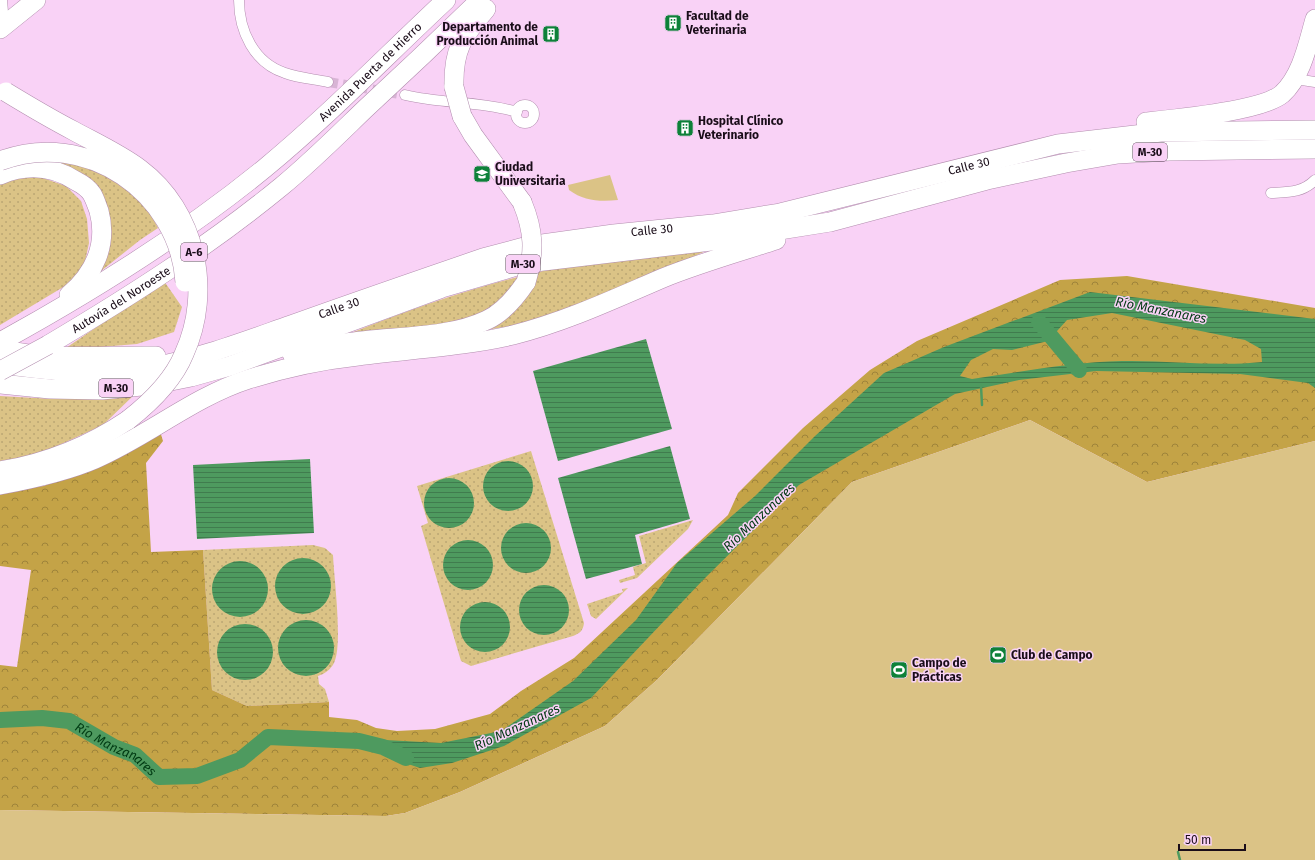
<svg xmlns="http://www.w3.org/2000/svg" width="1315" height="860" font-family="'Fira Sans',sans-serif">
	<defs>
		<pattern id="grass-dots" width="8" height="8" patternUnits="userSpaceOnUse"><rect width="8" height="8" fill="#dbc386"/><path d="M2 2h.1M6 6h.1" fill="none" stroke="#bba673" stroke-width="1.8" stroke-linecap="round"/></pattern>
		<pattern id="forest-crowns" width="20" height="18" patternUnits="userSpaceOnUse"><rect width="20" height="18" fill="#c4a347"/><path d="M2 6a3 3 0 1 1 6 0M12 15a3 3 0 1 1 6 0" fill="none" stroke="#9e833a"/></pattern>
		<pattern id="water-rules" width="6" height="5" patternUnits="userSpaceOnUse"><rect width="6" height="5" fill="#4e9a5f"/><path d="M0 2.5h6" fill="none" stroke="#407c4e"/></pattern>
	</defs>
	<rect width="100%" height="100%" fill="#f9d2f6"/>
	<!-- grass -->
	<path fill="url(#grass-dots)" d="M69,161L112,173L143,198L158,228L140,240L91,279L101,205L33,164Z
		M37,176L66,186L81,201L87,219L89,243L84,266L70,283L0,325V183L13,178Z
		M708,250L650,276L537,322L452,335L351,333C430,301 512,274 596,261C633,255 671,253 708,250Z
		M164,281L182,307L174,332L137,344L63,350Z
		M134,395L103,425L33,457L0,461V396L53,399Z
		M531,451L584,623C583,631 580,633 573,636L471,666L461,661L421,526L428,523L417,486Z
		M693,520L688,529L637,578L620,583L619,580L635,575L633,567L646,563L639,536Z
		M313,545L325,548L333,555C334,578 343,645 334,663C331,669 325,674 318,676L319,684L325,689L329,702L247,706L212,690L203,550Z
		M628,588L596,619L591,616L587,604L623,592L622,589Z"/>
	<!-- forest -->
	<path fill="url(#forest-crowns)" d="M1127,276L1315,308V441L1147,482L1030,420L852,482L657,680L605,726L460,792L405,813L386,816L0,810V665L17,667L31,570L0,566V490L44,486L159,428L163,441L146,463L151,552L203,550L212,690L247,706L329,702V717L357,720L376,728L397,731L435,729L490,714L521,691L574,658L728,515L738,493L803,428L870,370L917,341L1060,280Z"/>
	<!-- green -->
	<path fill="#dbc386" d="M610,175L618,200C600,202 584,201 569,190L568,185Z
		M1030,420L1147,482L1315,441V860H0V810L386,816L405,813L460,792L605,726L657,680L852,482Z"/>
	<!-- water -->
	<path fill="url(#water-rules)" fill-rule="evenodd" d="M1090,292L1315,319V388L1308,383L1240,374L1096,371L1019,380L955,394L799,485L703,580L591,698L504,746L452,763L420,768L387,757L385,740L441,743L501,731L573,681L636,620L677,563L755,496L815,436L884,373L944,347ZM1112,313L1245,340L1261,349L1262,362C1216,367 1169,360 1122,361C1071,362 1022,372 972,379L960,376L971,360L993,349L1012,350L1048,341L1067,320Z
		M646,339L672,429L558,461L533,371Z
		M670,446L690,519L635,535L642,564L586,579L558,478Z
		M310,459L314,533L197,539L193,465Z
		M483 486a25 25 0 1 1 50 0a25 25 0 1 1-50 0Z
		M424 503a25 25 0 1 1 50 0a25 25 0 1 1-50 0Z
		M501 548a25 25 0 1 1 50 0a25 25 0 1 1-50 0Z
		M443 565a25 25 0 1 1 50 0a25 25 0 1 1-50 0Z
		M275 586a28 28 0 1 1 56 0a28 28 0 1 1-56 0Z
		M212 589a28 28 0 1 1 56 0a28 28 0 1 1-56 0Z
		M519 610a25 25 0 1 1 50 0a25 25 0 1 1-50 0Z
		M460 627a25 25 0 1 1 50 0a25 25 0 1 1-50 0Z
		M278 648a28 28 0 1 1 56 0a28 28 0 1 1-56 0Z
		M217 652a28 28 0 1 1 56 0a28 28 0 1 1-56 0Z"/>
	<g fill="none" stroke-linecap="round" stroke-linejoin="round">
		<!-- stream -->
		<path stroke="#4e9a5f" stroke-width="2.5" d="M981,386L982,405
			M1178,852L1180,860"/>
		<!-- river -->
		<g stroke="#4e9a5f" stroke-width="16">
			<path d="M1039,322L1079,370"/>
			<path id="s1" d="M0,720L42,718L69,721L114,747L135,755L159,777L197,776L240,760L268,737L359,741L383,747L406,758"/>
		</g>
		<!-- street-tunnel -->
		<path stroke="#d8b4d5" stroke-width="10" stroke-dasharray="10 5" stroke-linecap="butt" d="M328,82L405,95"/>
		<defs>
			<path id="street" d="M239,0C239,31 254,63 285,73C298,78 314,79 328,82
				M0,21L3,12L2,0
				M1293,81L1302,80L1315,82
				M405,95C443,104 480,101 517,112
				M516 114a9 9 0 1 1 18 0a9 9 0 1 1-18 0Z
				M1271,193C1288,192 1302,193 1315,180"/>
			<g id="highway">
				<path d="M0,29L36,0"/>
				<path d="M454,87C453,50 462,37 486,9"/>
				<path d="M462,116L473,135L522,202"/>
				<path d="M1146,122C1176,119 1262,111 1282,94C1302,76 1308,43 1315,19"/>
				<path d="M0,175C26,164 51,165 76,181C82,184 88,188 92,194C95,199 97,206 99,211C108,245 94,274 69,295"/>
				<path id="s2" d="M0,342C93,291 183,235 265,168C328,116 386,56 446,0"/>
				<path id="s3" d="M48,345C129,297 209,246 282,186C311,162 337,136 364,110C403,74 442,37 480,0"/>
				<path d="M0,349C52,361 104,355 156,356"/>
				<path d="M292,354C310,350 328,345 346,343C390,336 448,339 487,320C504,312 516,297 526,282"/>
				<path id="s4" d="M1,364C50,371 100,376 149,368C198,359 245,341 291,325C355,302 419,280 483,258L528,246L614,234L713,224L780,213L1058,144L1161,132L1315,130"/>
				<path d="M0,384L50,389L102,390L151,385L191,377L230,366L442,288L527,263L711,241L830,222L987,180L1066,163L1118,154L1169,151L1315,149"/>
				<path d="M0,471C48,463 88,447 128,420"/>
				<path d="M0,485C32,479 65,472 95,459C148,436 193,397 249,379C284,368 321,360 358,356C409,349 462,347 513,335C565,322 614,299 663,278C700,263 739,252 776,240"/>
			</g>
		</defs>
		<!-- street casing -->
		<use href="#street" stroke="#b28dae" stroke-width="11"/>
		<!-- highway casing -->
		<use href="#highway" stroke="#b28dae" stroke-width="20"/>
		<!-- street -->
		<use href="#street" stroke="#fff" stroke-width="10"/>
		<!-- highway -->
		<use href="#highway" stroke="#fff" stroke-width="19"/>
		<defs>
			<path id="highway-bridge" d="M454,87L462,116
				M6,92C29,106 51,119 74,131C96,143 120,154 140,169C196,211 213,291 184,354C173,381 151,402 128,420
				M0,161C86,128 179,192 185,282
				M522,202C534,231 535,252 526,282
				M0,371L48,345"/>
		</defs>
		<!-- highway-bridge casing -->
		<use href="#highway-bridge" stroke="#b28dae" stroke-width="20" stroke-linecap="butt"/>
		<!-- highway-bridge -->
		<use href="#highway-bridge" stroke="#fff" stroke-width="19"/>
	</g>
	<!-- icons -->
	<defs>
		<symbol id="building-square" viewBox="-11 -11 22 22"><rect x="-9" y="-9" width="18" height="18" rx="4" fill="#0d8139" stroke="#f9d2f6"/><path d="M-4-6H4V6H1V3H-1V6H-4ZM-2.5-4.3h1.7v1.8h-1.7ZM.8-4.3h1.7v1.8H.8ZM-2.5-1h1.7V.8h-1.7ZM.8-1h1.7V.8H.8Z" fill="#fff"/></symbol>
		<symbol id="university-square" viewBox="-11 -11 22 22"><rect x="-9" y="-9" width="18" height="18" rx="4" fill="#0d8139" stroke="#f9d2f6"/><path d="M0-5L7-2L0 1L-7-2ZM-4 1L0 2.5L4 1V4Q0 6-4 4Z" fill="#fff"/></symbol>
		<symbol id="stadium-square" viewBox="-11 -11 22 22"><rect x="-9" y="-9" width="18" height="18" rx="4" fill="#0d8139" stroke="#f9d2f6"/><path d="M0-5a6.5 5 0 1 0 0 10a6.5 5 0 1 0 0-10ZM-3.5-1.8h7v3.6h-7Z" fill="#fff"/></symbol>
	</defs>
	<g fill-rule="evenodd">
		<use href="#building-square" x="663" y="13" width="20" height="20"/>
		<use href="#building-square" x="541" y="24" width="20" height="20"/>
		<use href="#building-square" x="675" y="118" width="20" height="20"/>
		<use href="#university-square" x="472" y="164" width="20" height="20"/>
		<use href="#stadium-square" x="988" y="645" width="20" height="20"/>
		<use href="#stadium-square" x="889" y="660" width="20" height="20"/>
	</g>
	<g text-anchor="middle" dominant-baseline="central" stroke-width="3" stroke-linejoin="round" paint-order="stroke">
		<!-- shield labels -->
		<g fill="#f9d2f6" stroke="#5d485b" stroke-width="1">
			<rect x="1133" y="143" width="34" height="18" rx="3"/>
			<rect x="181" y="243" width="26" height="18" rx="3"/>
			<rect x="506" y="255" width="34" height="18" rx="3"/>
			<rect x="99" y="379" width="34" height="18" rx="3"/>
		</g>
		<g font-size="11" font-weight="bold" fill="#1a0d19">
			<text x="1150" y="152">M-30</text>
			<text x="194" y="252">A-6</text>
			<text x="523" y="264">M-30</text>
			<text x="116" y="388">M-30</text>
		</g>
		<!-- poi labels -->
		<g font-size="12" font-weight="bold" fill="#1a0d19" stroke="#f9d2f6" text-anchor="start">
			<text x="686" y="16">Facultad de<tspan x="686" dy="14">Veterinaria</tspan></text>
			<text x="538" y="27" text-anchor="end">Departamento de<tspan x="538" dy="14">Producción Animal</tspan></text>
			<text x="698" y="121">Hospital Clínico<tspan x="698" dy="14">Veterinario</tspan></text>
			<text x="495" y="167">Ciudad<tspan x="495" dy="14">Universitaria</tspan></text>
			<text x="1011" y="655">Club de Campo</text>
			<text x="912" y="663">Campo de<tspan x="912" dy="14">Prácticas</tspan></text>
		</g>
		<!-- street labels -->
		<g font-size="12" fill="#1a0d19" stroke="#f9d2f6">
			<text stroke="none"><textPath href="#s2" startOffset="460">Avenida Puerta de Hierro</textPath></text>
			<text stroke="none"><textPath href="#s4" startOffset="996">Calle 30</textPath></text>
			<text stroke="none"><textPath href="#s4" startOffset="672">Calle 30</textPath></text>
			<text stroke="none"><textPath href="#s3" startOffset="86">Autovía del Noroeste</textPath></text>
			<text stroke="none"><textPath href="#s4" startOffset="348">Calle 30</textPath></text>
		</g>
		<!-- water labels -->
		<g font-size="13" font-style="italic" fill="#003a13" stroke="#f9d2f6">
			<text transform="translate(1161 310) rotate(11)">Río Manzanares</text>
			<text transform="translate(759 517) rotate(-43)">Río Manzanares</text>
			<text transform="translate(517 727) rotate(-25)">Río Manzanares</text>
			<text stroke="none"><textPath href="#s1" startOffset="124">Río Manzanares</textPath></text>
		</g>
	</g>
	<!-- scale -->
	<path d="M1179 844v6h66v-6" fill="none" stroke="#1a0d19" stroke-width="2"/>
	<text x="1185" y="844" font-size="12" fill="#1a0d19" stroke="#f9d2f6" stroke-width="3" paint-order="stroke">50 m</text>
</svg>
